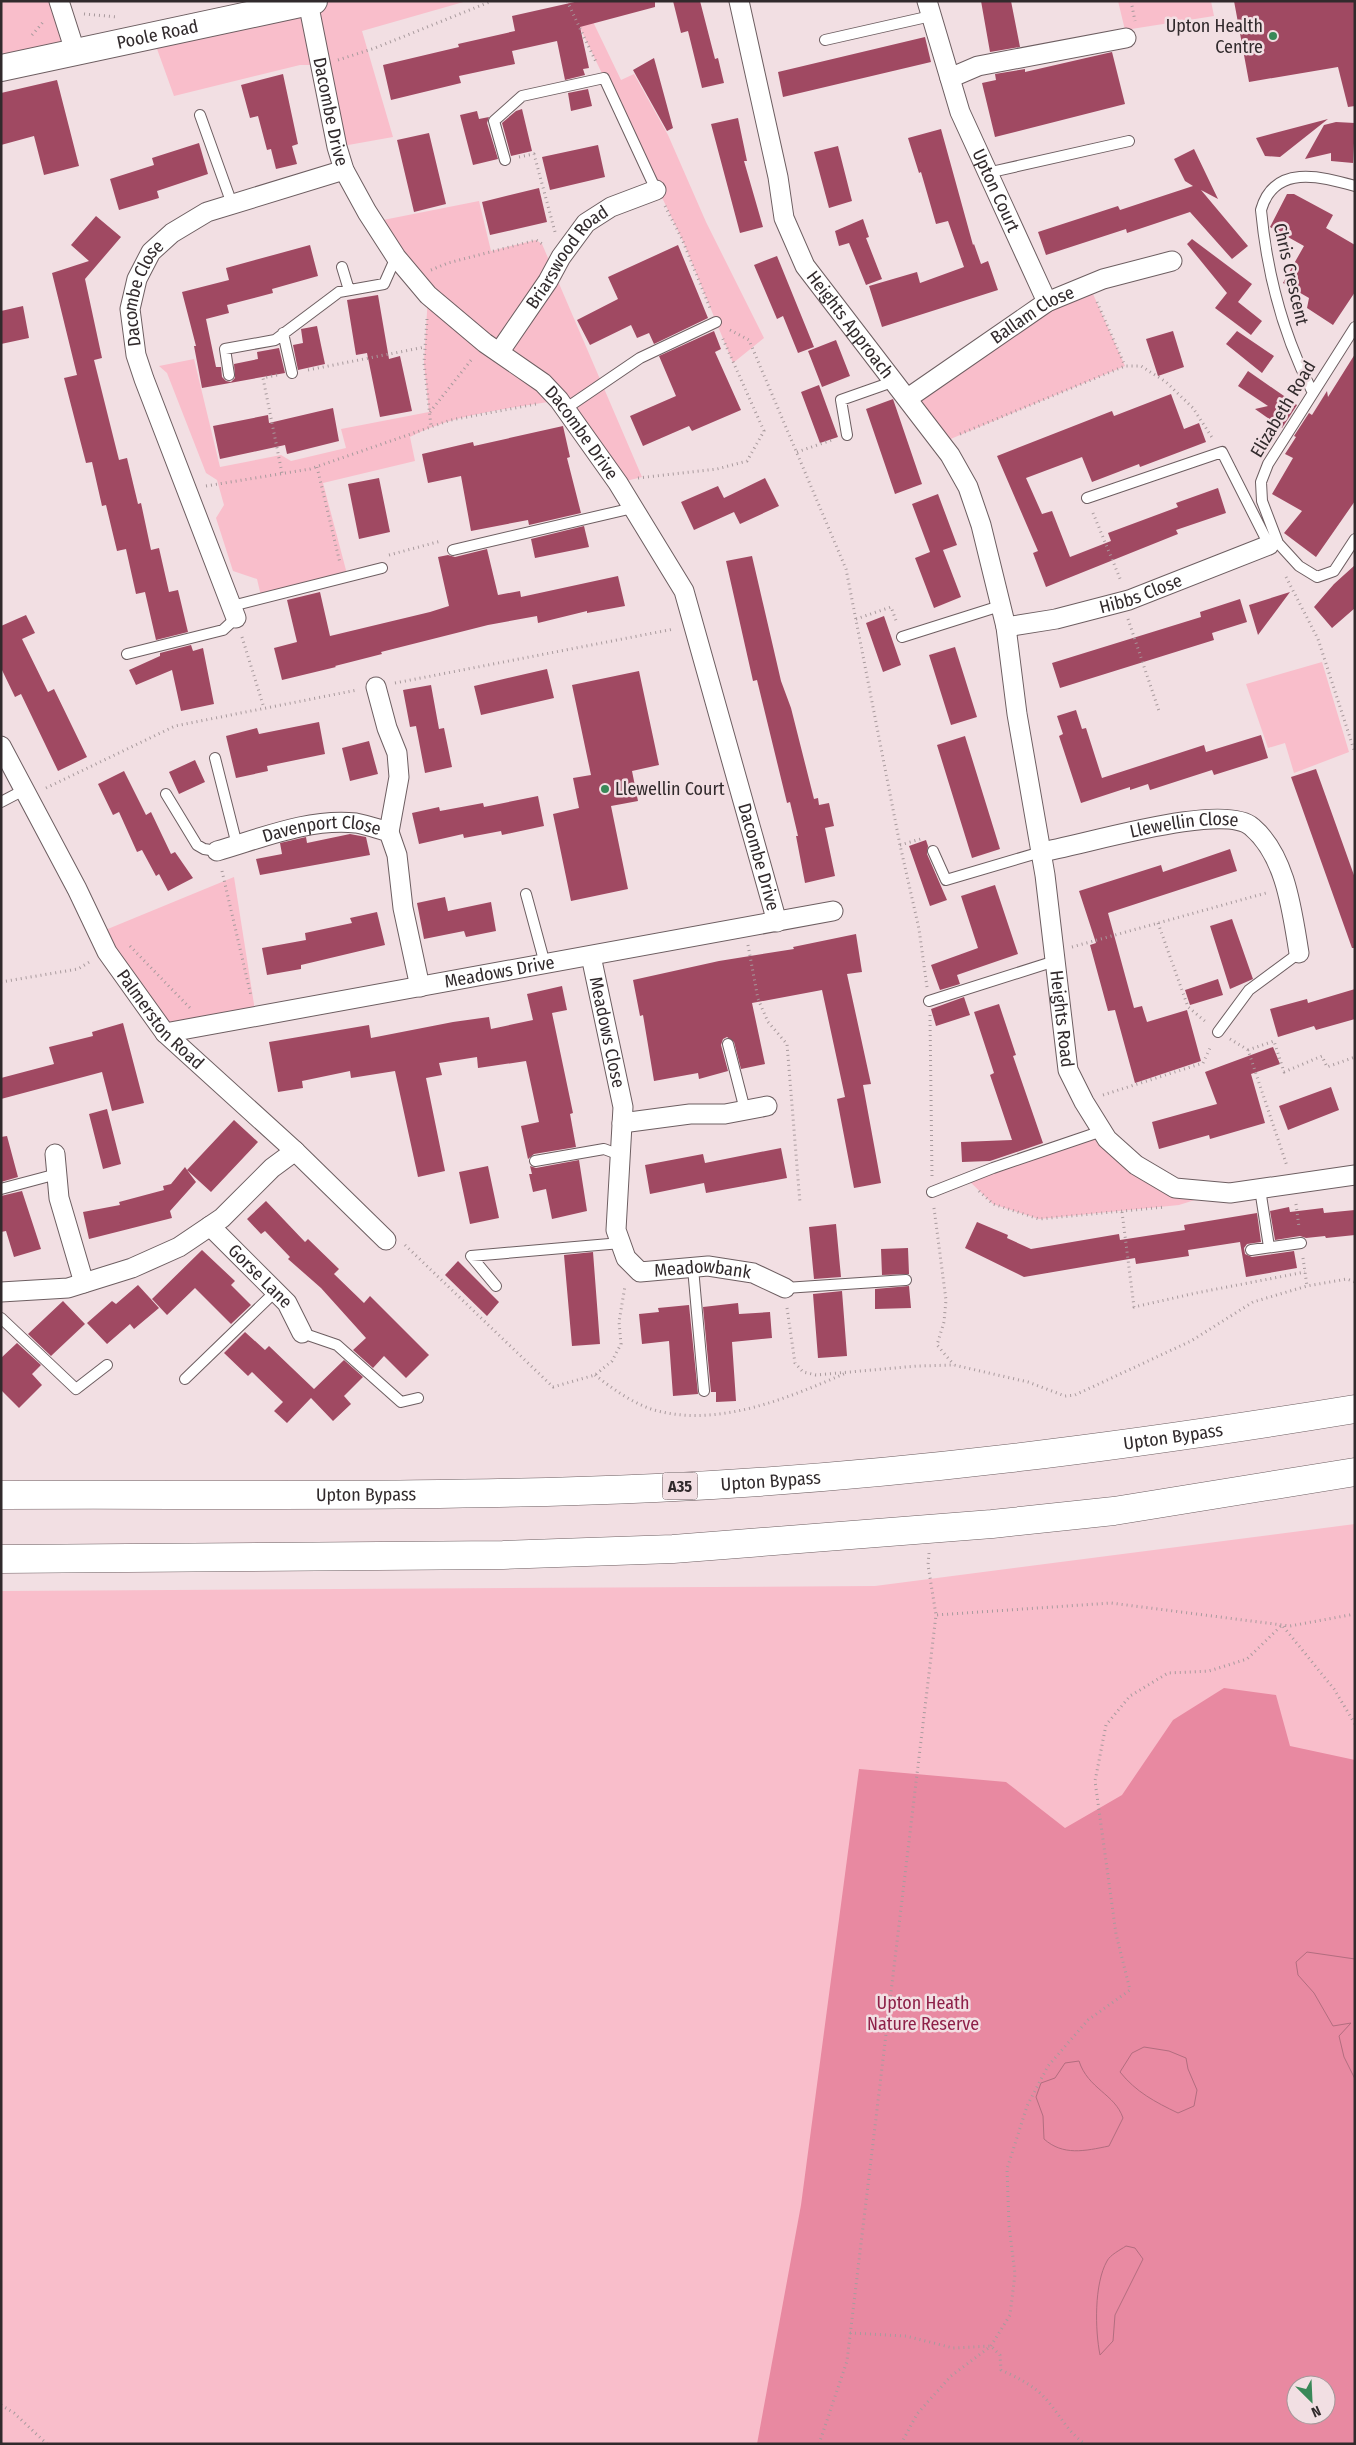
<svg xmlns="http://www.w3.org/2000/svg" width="1356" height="2445" font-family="'Fira Sans Condensed',sans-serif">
	<rect width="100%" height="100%" fill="#f2dfe3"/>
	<!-- green -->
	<path fill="#f9becb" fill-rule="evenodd" d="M1,1H59L75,51L7,67L1,47Z
		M314,1H467L362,31L393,137L337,147L321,65H300L174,96L152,35Z
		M567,1H583L621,80L634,74L668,135L706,222L764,338L733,363L683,241Z
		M1118,1H1211L1214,16L1125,30Z
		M479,201L491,251L536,240L542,244L642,477L618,483L559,400C509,409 455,413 410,437L415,461L323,483L347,574L261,596L257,579L233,571L216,518L224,505L217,480L206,473L167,373L159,366L194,359L220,467L281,455L291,461L346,448L341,429L429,412L424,363L428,295L373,222Z
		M1089,285L1125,366L941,443L908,398Z
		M1322,662L1349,752L1294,773L1285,743L1268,748L1246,684Z
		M234,877L256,1017L165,1033L98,933Z
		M1102,1131L1175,1188L1220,1192L1179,1205L1039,1219L993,1204L966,1178Z
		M1355,1524V2444H1V1591L875,1586ZM1296,2385H1326V2415H1296Z"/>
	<!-- forest -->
	<path fill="#e889a1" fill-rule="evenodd" d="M1224,1688L1276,1695L1290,1746L1355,1760V2444H757L801,2205L859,1769L1006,1782L1065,1828L1122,1795L1173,1720ZM1296,2385H1326V2415H1296Z"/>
	<!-- water -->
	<path fill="#e98aa2" stroke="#b26d7f" d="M1307,1952L1355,1959V2079L1344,2057L1339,2036L1351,2023L1333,2026L1314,1993L1298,1975L1296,1962Z
		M1144,2047L1169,2051L1186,2058L1188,2069L1197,2090L1194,2106L1178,2113C1155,2102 1136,2092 1120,2072L1132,2053Z
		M1079,2061C1088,2089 1115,2094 1123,2118L1109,2146C1085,2151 1063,2156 1044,2139L1043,2116L1036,2097L1041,2083L1055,2078L1065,2063Z
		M1126,2246L1135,2248L1143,2259L1115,2315L1113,2341L1100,2355C1095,2330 1094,2284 1107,2261C1110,2255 1120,2250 1126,2246Z"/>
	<!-- building -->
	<path fill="#a04962" d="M579,1H655V7L580,27L589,68L583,69L585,75L565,80L557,41L512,51L515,64L459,76L461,83L391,100L383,65L459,47L458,44L515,31L512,16Z
		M673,1H700L715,59L718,58L724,83L702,88L688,31L681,33Z
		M981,1H1011L1020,47L990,52Z
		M1234,1H1355V106L1348,107L1338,67L1249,82Z
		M925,37L931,62L783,97L778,72Z
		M1112,52L1125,104L995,137L982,83L996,80L995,74L1025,69V72Z
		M654,58L673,128L667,131L633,70Z
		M283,74L298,144L292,146L297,164L276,169L271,149L267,150L258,116L250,118L241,85Z
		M57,80L79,166L44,175L34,136L1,145V93Z
		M588,89L592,106L571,111L568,93Z
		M522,109L532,151L511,156L502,123L516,111Z
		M477,111L479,119L489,117L487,123L498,159L473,165L460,115Z
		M738,118L747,161H744L763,227L740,233L711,124Z
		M1328,119L1280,157L1265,156L1256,138Z
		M1336,122L1355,123L1353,163L1331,161V153L1305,159L1324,125Z
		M941,129L973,245L974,244L981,264L988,261L998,290L882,327L869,286L917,272L920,283L964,267L948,221L936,224L921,172L919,173L908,138Z
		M429,133L446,204L414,212L397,140Z
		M199,143L208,174L157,191L159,198L119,210L110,179L154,165L152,158Z
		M598,145L605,177L550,190L542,157Z
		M838,146L852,201L829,208L814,152Z
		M1194,149L1218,199L1201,190L1248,246L1232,259L1190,212L1127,233L1126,229L1046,255L1038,232L1118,206L1120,210L1193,186L1185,181L1174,159Z
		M539,188L547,222L490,235L482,202Z
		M1287,194H1294L1333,215L1326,228L1355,245V292L1333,325L1307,308L1309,298L1283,283L1304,246L1270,227Z
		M96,216L121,237L85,279L102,358L94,360L119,460L127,458L138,504L141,503L151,550L159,548L169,592L178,590L188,632L156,640L145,592L136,594L126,549L117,551L106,505L102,506L92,462L86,463L64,378L77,375L52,273L89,261L71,245Z
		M863,219L869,237L866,238L882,279L866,285L849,243L839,246L835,231Z
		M1192,239L1252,284L1238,302L1262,321L1251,335L1215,308L1227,293L1187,244Z
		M310,245L318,276L272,289L273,293L227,305L229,313L206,319L216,367H221L222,377L226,381L231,382L235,378L234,364L258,359L257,352L279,348L285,373L202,388L194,346H196L182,292L229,280L226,268Z
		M678,245L708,318L654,344L649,333L637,338L631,325L590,345L577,320L618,299L608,277Z
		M777,256L814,347L798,353L783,316L777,319L754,265Z
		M378,295L389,359L400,356L412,411L380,417L367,353L356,355L347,300Z
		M23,306L29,338L1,344V311Z
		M317,326L325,364L298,370L293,345L303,343L301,329Z
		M714,331L721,349L715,352L741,410L692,431L689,426L643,446L630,416L676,396L659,356Z
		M1173,331L1184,367L1158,376L1146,339Z
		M1237,331L1274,356L1262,373L1226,344Z
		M836,340L850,376L822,387L808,351Z
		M1355,354V501L1316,557L1284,533L1302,511L1272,494L1293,458L1285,454L1296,437L1294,436L1309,413L1312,415L1327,391L1328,397Z
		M1248,371L1297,405L1282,428L1255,409L1268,406L1238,386Z
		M819,385L838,437L820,443L801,392Z
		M1171,394L1184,429L1199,423L1206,442L1140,467L1139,464L1092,482L1082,457L1026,478L1042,514L1052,511L1070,557L1111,541L1108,533L1178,507L1176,503L1218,488L1226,513L1176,530L1178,534L1046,587L1033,553L1038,551L997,456L1112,411L1114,416Z
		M893,399L922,484L895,494L866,409Z
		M333,408L339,441L287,454L285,445L220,459L213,426L268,415L269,423Z
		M563,426L570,457L567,458L581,513L529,525L528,520L471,531L461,476L428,483L422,454L473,442L474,446Z
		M379,478L390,532L359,539L348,484Z
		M765,478L779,506L740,524L734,512L694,530L681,502L718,486L724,498Z
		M938,494L957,545L943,550L961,597L934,608L915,558L930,552L912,504Z
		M584,526L589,547L535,558L531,539Z
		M487,549L498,595L520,591L521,597L618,576L625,606L587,613V611L538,623L537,616L488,625L381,652L382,654L335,666L336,667L282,680L274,648L297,642L287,600L320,592L330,636L430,612L449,606L438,557L448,555L455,557Z
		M752,556L781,681L791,708L814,799L818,798L819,805L829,803L834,826L825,828L835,876L805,883L796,836H798L790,802L787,803L757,680L753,681L726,561Z
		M1355,565V608L1332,628L1314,607L1334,584Z
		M1290,592L1258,635L1249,605Z
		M1240,599L1247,622L1212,633L1214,640L1060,688L1052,663L1201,617L1200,612Z
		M26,615L35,633L22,639L48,692L54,689L87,757L58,771L21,694L15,697L1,668V626Z
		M884,616L901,665L883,672L866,623Z
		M191,645L193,651L203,648L214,704L181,711L172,670L136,685L129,670L160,656V653Z
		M955,647L977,717L951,725L929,655Z
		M547,669L554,698L481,715L474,686Z
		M639,671L659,765L632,771L638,801L611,806L628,889L571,901L553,814L579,808L573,778L591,775L572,685Z
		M431,685L439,729L444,728L452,767L425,773L416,726L410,727L403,690Z
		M1076,710L1082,729L1086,728L1102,778L1204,745L1206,752L1261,735L1268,758L1214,775L1212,770L1150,790L1148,784L1130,790V787L1081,803L1059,736L1063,734L1057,716Z
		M319,722L325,754L267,766L268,771L236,778L226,736L257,728L259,734Z
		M965,736L1000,849L972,858L937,745Z
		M369,741L378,774L350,781L342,748Z
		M195,760L205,782L179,794L169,772Z
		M1316,769L1355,878V948H1352L1291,777Z
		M124,771L146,815L151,812L171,854L175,852L193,878L168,891L159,874L156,876L142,850L137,852L119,812L113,815L98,784Z
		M538,796L544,826L502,835L501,831L464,838L463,834L419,844L412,813L439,807L440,811L483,803L484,807Z
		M350,834L366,837L370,855L260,875L256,859L282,854L280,843L306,837L307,843Z
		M926,840L928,846L927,854L947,900L930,906L909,846Z
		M1230,849L1237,871L1108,913L1134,1008L1142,1006L1147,1022L1187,1010L1201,1061L1135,1083L1115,1010L1108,1011L1090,945L1096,943L1079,891L1161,865L1163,872Z
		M995,885L1018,954L957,975L960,984L940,990L931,965L978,948L961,896Z
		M445,897L448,911L491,902L496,931L466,937L464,931L424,939L417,903Z
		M377,912L385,945L301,965V969L267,975L262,948L306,940L305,933L352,923L350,918Z
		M1232,919L1253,979L1230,989L1210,926Z
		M856,934L862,972L847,974L871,1084L863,1085L881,1183L854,1188L837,1099L845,1097L822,990L752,1003L765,1064L741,1069L734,1042L727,1037L723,1039L721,1045L728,1071L699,1079L698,1073L654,1081L643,1015L640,1016L633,980L719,961L794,949L793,947Z
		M1218,979L1223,995L1190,1005L1185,990Z
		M562,986L567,1010L552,1013L573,1113L570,1114L576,1147L534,1154L528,1159L521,1126L539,1122L526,1061L478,1068L477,1057L439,1063L442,1075L426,1078L445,1171L418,1177L395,1071L351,1078L350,1071L302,1081L303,1088L278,1092L269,1042L369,1025L371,1038L453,1022L489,1017L491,1029L533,1020L527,994Z
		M1355,989V1019L1316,1030L1314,1026L1278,1037L1270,1009L1307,999L1308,1003Z
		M964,997L970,1015L936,1026L931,1009Z
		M999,1004L1016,1055L1013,1056L1043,1143L990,1161L962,1162L961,1142L1012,1140L990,1075L994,1073L974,1012Z
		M123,1023L144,1103L112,1111L102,1072L1,1099V1078L54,1064L49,1047L93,1036L92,1032Z
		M1273,1047L1280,1064L1251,1074L1265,1123L1210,1139L1209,1135L1159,1149L1152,1122L1217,1104L1205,1072Z
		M1331,1087L1339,1110L1288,1130L1279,1106Z
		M107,1109L121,1164L103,1169L89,1114Z
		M234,1120L258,1142L211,1192L187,1170L196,1182L170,1211L172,1218L89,1239L83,1212L120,1205L119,1202L164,1190L163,1186L171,1184L185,1167L187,1170Z
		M7,1136L18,1177L1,1182V1137Z
		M781,1148L787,1178L706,1193L704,1183L650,1194L645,1165L703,1154L705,1163Z
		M579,1160L587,1211L552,1219L546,1189L533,1192L529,1174H532L530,1166L536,1168Z
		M488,1166L499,1218L470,1224L459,1172Z
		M22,1191L41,1249L14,1257L6,1231L1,1232V1196Z
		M266,1201L305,1242L308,1239L339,1269L334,1274L364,1303L370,1296L429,1355L406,1378L384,1356L373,1368L353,1350L366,1338L321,1288L288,1259L290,1257L265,1231L261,1234L247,1219Z
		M1289,1207L1290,1212L1323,1208L1324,1213L1355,1210V1235L1326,1238L1325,1236L1306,1238L1300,1236L1275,1240L1270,1211Z
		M1257,1213L1261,1242L1247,1244L1244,1248L1245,1254L1252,1257L1294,1251L1297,1268L1246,1277L1240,1242L1188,1250L1189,1256L1136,1264L1135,1258L1024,1277L965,1248L977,1222L1008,1235L1007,1238L1031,1249L1119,1234L1120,1240L1185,1230L1184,1225Z
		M836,1224L841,1277L814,1279L809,1227Z
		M908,1248L909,1274L882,1275L881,1249Z
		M202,1250L235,1281L231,1285L251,1305L231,1324L195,1288L167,1315L152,1299Z
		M593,1252L600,1344L572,1346L564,1255Z
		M458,1261L499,1302L487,1316L445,1275Z
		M138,1285L159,1308L134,1329L130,1324L107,1344L87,1323L112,1301L116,1304Z
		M909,1286L911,1308L875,1309V1289Z
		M842,1291L847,1356L818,1358L813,1294Z
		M63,1301L85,1324L51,1356L28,1334Z
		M738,1303L739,1314L770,1312L772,1338L732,1342L736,1401L716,1402V1392H711L703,1307Z
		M689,1305L698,1394L673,1396L669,1341L642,1344L639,1314L659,1312L658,1308Z
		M245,1332L265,1350L269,1346L314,1389L344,1360L363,1377L344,1396L351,1404L333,1421L311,1398L287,1423L274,1411L283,1402L252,1372L248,1376L224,1353Z
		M17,1343L41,1365L32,1374L42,1385L19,1408L1,1390V1358Z"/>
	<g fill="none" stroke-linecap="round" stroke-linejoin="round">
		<defs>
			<path id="service" d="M825,40L931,16
				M200,115L232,204
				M505,160L494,121L522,96L604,78L656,190
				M987,173L1129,141
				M342,267L349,290
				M1355,327L1268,464L1261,482L1262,501L1278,543L1299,566L1317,577L1334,571L1355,539
				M283,333L292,373
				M229,375L225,349L275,340L339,292L384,284L396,257
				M1312,391C1283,335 1267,273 1261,210C1274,164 1320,176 1355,186
				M565,409L640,358L716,322
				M847,435L841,400L895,381
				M1087,498L1222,452L1269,545
				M453,550L633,508
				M232,606L382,568
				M902,637L1000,606
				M127,654L223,630L236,618
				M215,758L237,845
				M166,794L197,845L204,849L217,851
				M1,802L24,790
				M933,851L946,880L1041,852
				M526,894L545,964
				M929,1001L1055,961
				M1218,1032L1249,990L1299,953
				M728,1044L745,1110
				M535,1161L604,1149L620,1155
				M1,1189L57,1174
				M1260,1189L1269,1247
				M932,1192L993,1168L1102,1131
				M1251,1250L1301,1243
				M693,1268L704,1391
				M496,1286L471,1256L621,1243
				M785,1288L906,1280
				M1,1318L76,1389L107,1365
				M302,1333L337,1345L401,1402L418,1398
				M185,1379L276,1291"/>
			<g id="minor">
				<path d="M59,1L75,51"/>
				<path id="s1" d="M739,1L778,177L784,218L805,266L950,455L968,487L981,525L1006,627L1017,714L1045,875L1068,1070L1084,1102L1107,1139L1136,1165L1175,1188L1230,1193L1355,1175"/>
				<path id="s2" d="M927,1L960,112L1047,302"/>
				<path id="s3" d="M308,2L337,147L344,170L367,212L396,257L428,295L485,343L543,383L559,400L618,483L684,591L777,922"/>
				<path d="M950,78L978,66L1126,38"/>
				<path id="s4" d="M500,351L548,281L561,257L586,223L611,207L656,190"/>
				<path id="s5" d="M908,398L1047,302L1103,279L1172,261"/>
				<path id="s6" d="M236,618L144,379L136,355L130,309L137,279L151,252L172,233L207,212L344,170"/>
				<path id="s7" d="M1006,627L1056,619L1129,600L1269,545"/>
				<path d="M376,687L387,728L397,753L399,777L389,832"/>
				<path id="s8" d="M1,746L77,889L107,952L165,1033L295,1151L386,1240"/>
				<path id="s9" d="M217,851C262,838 309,818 356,823C367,825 378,829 389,832L397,855L403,908L420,987"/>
				<path id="s10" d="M1041,852C1081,846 1223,801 1252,827C1286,856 1292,911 1299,953"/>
				<path id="s11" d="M591,956L623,1107L616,1230L626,1258L640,1272L708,1266L753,1273L785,1288"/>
				<path id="s12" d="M165,1033L833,911"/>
				<path d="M622,1123L690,1114H725L767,1106"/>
				<path d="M55,1154L59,1198L84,1283"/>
				<path id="s13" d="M210,1226L287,1303L302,1333"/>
				<path d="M1,1292L68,1288L132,1268L179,1247L222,1218L272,1168L295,1151"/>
			</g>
			<g id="secondary">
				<path id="s14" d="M1,68L314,1"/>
			</g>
			<g id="trunk">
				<path id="s15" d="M1,1495C220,1494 438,1498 656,1488C891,1477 1123,1447 1355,1409"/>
				<path d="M1,1559L503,1555L673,1549L992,1524L1114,1511L1355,1472"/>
			</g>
		</defs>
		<!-- service casing -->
		<use href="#service" stroke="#6d5e61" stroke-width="12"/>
		<!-- minor casing -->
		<use href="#minor" stroke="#6d5e61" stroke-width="21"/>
		<!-- secondary casing -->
		<use href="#secondary" stroke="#6d5e61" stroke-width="28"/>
		<!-- trunk casing -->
		<use href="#trunk" stroke="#6d5e61" stroke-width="29"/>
		<!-- path -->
		<path stroke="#a89a9d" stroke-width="3" stroke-dasharray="1 4" stroke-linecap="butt" d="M567,1L597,64
			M1131,1L1135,21
			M84,14L118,17
			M32,35L44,21
			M338,60L375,48L492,1
			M519,157L534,154L555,232
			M665,206L682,239L710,308
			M431,270L448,263L536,240L544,245
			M1097,302L1125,366
			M427,319L424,363L431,426
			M730,330L749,340L846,569L900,845L919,929L927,987
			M308,370L425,347
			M277,375L263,378L282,473
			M430,412L472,359
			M960,434L1125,366H1141L1166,382L1193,408L1213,439
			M797,452L832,440
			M317,467L340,563
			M638,478L717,469L747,461L764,431L722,337
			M206,486L310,469L451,420L536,404
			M1093,513L1121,581
			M389,555L441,541
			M1286,577L1318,639L1355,753
			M856,619L891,607L897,623
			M1128,619L1159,711
			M242,637L264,708
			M395,683L674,629
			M46,788L175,726L357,690
			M900,845L924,838
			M222,871L251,996
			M1158,923L1188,1007L1206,1022
			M748,945L758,999L768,1022L787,1044L800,1203
			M130,946L190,1008
			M1072,947L1266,893
			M1,982L78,969L91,961
			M930,1015L932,1177
			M1230,1039L1248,1050L1287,1166
			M1248,1050L1274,1041L1284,1072L1322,1056L1327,1067L1355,1057
			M1103,1095L1203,1063L1211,1046
			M979,1191L993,1204L1039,1219L1165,1207
			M1296,1204L1299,1227
			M934,1208L946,1300L944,1322L937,1345L954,1365
			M1122,1212L1134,1307L1196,1293L1305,1272
			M405,1245L553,1387L595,1375L612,1361L621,1344L619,1322L625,1286
			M1303,1258L1307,1286
			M787,1308L795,1363L803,1372L816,1375L917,1366L954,1365L1028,1382L1065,1396L1075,1395L1191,1341L1253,1302L1307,1286L1347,1279L1355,1282
			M595,1375C613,1389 632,1403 654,1410C718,1428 788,1398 846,1373
			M929,1553L928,1565L936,1615
			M850,2333L906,2336L953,2348L991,2346L1000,2355L1001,2370C1016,2377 1029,2383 1041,2394C1058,2410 1065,2430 1085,2444
			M1,2405L14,2413L47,2444
			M819,2444L847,2361L936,1615L1111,1603L1290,1626L1355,1614
			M901,2444L917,2414L951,2376L991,2346L1010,2315L1015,2274L1009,2225L1007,2169L1027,2106L1048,2066L1088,2020L1130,1990L1116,1934L1095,1781L1106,1725L1130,1696L1168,1673L1209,1671L1247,1659L1282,1625L1334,1689L1355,1724"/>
		<!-- service -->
		<use href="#service" stroke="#fff" stroke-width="10"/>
		<!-- minor -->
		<use href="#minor" stroke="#fff" stroke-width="19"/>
		<!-- secondary -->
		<use href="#secondary" stroke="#fff" stroke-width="26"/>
		<!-- trunk -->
		<use href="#trunk" stroke="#fff" stroke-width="28"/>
	</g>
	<!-- markers -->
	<g fill="#398858" stroke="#f2dfe3" stroke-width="2">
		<circle cx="1273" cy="36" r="5"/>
		<circle cx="605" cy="789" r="5"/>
	</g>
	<g text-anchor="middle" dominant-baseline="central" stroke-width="5" stroke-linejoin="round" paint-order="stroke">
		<!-- shield labels -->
		<rect fill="#f2dfe3" stroke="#6b6063" stroke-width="1" x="662.5" y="1472.5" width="35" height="27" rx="4"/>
		<g font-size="16" font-weight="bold" fill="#312a2c">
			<text x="680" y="1486">A35</text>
		</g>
		<!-- poi labels -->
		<g font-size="18" fill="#312a2c" stroke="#f2dfe3" text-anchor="end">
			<text x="1263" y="26">Upton Health<tspan x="1263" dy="21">Centre</tspan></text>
			<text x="615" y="789" text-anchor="start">Llewellin Court</text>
		</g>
		<!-- street labels -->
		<g font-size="18" fill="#312a2c" stroke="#f2dfe3">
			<text stroke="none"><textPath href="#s14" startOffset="160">Poole Road</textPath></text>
			<text stroke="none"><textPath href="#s3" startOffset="112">Dacombe Drive</textPath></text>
			<text stroke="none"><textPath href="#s2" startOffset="202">Upton Court</textPath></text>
			<text stroke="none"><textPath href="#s4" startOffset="116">Briarswood Road</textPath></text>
			<text transform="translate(1291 274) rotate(77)">Chris Crescent</text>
			<text stroke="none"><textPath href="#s6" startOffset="346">Dacombe Close</textPath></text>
			<text stroke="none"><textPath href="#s5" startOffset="150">Ballam Close</textPath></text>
			<text stroke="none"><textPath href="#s1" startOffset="348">Heights Approach</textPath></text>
			<text transform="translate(1283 409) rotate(-59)">Elizabeth Road</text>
			<text stroke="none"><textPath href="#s3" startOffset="531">Dacombe Drive</textPath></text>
			<text stroke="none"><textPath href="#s7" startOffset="139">Hibbs Close</textPath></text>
			<text stroke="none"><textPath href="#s10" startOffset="146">Llewellin Close</textPath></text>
			<text stroke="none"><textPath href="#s9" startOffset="108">Davenport Close</textPath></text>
			<text stroke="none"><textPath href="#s3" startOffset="996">Dacombe Drive</textPath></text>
			<text stroke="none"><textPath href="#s12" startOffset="340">Meadows Drive</textPath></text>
			<text stroke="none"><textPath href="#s8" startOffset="318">Palmerston Road</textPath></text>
			<text stroke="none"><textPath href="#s1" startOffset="1090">Heights Road</textPath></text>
			<text stroke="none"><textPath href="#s11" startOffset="78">Meadows Close</textPath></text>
			<text stroke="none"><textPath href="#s11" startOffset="390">Meadowbank</textPath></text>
			<text stroke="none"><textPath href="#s13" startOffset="71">Gorse Lane</textPath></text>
			<text stroke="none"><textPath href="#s15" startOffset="1175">Upton Bypass</textPath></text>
			<text stroke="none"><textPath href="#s15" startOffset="770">Upton Bypass</textPath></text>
			<text stroke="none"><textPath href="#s15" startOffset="365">Upton Bypass</textPath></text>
		</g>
		<!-- park labels -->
		<g font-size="18" fill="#8e2048" stroke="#f2dfe3">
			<text x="923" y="2003">Upton Heath<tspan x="923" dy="21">Nature Reserve</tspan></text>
		</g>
	</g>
	<!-- border -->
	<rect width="1356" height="2445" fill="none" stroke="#312a2c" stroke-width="5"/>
	<!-- north arrow -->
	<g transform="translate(1311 2400) rotate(156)"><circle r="24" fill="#f2dfe3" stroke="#a5979a"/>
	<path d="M0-4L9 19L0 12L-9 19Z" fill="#398858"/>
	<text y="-8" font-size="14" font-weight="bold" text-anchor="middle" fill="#312a2c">N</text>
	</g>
</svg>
